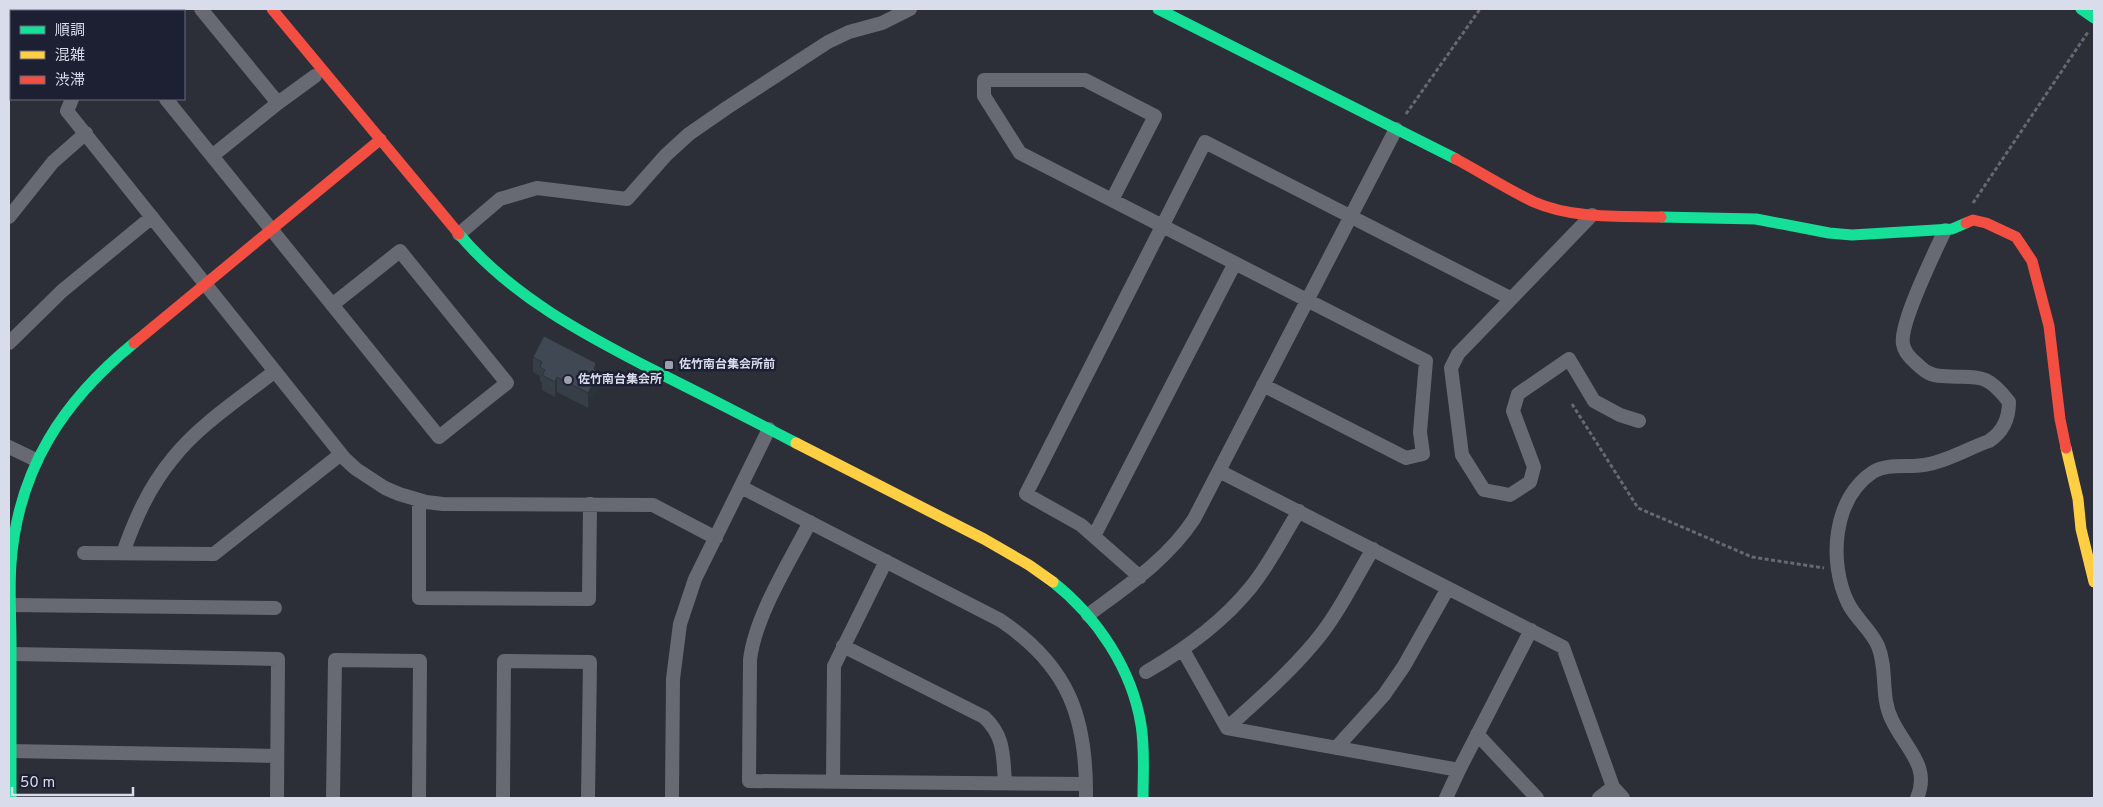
<svg xmlns="http://www.w3.org/2000/svg" width="2103" height="807" font-family="Overpass,'Noto Sans JP',sans-serif">
	<rect width="100%" height="100%" fill="#2c2e38"/>
	<g fill="none" stroke-linecap="round" stroke-linejoin="round">
		<!-- path -->
		<path stroke="#676970" stroke-width="3" stroke-dasharray="4 2.5" stroke-linecap="butt" d="M1406,114L1480,9
			M1973,203L2088,32
			M1572,404L1638,508L1752,557L1824,568"/>
		<!-- street -->
		<path stroke="#686a73" stroke-width="14" d="M201,9L278,103L212,156
			M29,11L30,9
			M164,11L174,9
			M9,63L11,56
			M72,99L67,111L345,459L356,469L385,488L399,494L426,502L443,504L653,505L716,538
			M166,99L439,437L507,383L400,251L332,305
			M278,103L315,76
			M1112,200L1155,116L1085,80H984V96L1020,153L1426,361L1420,432L1423,454L1406,458L1263,385
			M1592,215L1458,354L1451,368L1462,455L1484,490L1510,495L1530,482L1534,467L1513,411L1518,394L1569,359L1594,401L1620,415L1639,421
			M9,217L53,162L86,133
			M459,234L500,199L537,188L627,199L666,155L689,134L728,107L828,42L849,32L882,23L910,9
			M9,343L62,291L152,217
			M9,447L36,460
			M1219,471L1563,647L1613,787L1623,798
			M741,487L1000,620C1069,666 1087,718 1086,798
			M419,500V598L589,599L590,504
			M810,522C789,563 755,616 750,660L749,781L1086,784
			M1094,536L1235,263
			M84,553L214,554L341,454
			M123,553C135,519 149,487 173,458C200,424 241,398 275,371
			M1140,577L1081,525L1026,494L1205,142L1510,298
			M9,605L275,608
			M1088,615C1127,586 1167,560 1194,519L1396,129
			M843,646L984,717C1005,736 1003,757 1005,783
			M1183,650L1227,728L1459,770
			M12,654L278,659L277,798
			M1146,672C1186,649 1222,623 1251,587C1270,564 1283,536 1299,511
			M1227,728C1257,701 1288,674 1314,643C1338,615 1354,580 1373,549
			M1477,734L1537,798
			M1336,748L1384,695L1404,666L1448,588
			M9,751L277,756
			M833,781L834,666L886,561
			M333,798L335,660L420,661L419,798
			M503,798L504,661L590,662L588,798
			M672,798L673,679L680,624L695,579L769,429
			M1446,798L1459,770L1531,630
			M1599,798L1613,787
			M1917,798C1931,766 1905,748 1892,720C1880,697 1888,670 1878,646C1871,630 1856,619 1848,603C1828,562 1833,498 1873,472C1889,462 1911,469 1929,464C1949,460 1969,448 1989,441C2003,432 2009,419 2009,402C1985,370 1977,379 1942,376C1931,376 1924,371 1916,363C1910,358 1904,351 1903,344C1899,324 1935,252 1945,230"/>
		<!-- fast -->
		<path stroke="#16e098" stroke-width="11" d="M1158,9L1456,159
			M2081,9L2094,18
			M1661,217L1756,219L1829,233L1852,235L1952,229L1966,223
			M459,234C512,297 585,335 657,372C703,395 750,419 796,443
			M1053,582C1097,617 1132,669 1141,725C1145,749 1143,774 1143,798
			M11,798C11,746 11,695 11,643C11,617 9,590 11,563C18,469 63,401 134,343"/>
		<!-- slow -->
		<path stroke="#ffcf43" stroke-width="11" d="M796,443L984,539L1029,565L1053,582
			M2066,448L2078,499L2081,529L2094,582"/>
		<!-- jam -->
		<path stroke="#f24e42" stroke-width="11" d="M272,9L459,234
			M1456,159C1482,173 1507,189 1534,202C1573,219 1619,216 1661,217
			M1966,223L1973,220L1986,223L2016,237L2032,261L2049,326L2060,419L2066,448
			M134,343L381,139"/>
	</g>
	<!-- wall -->
	<path fill="#363e47" d="M533,357L596,370L599,386L588,408L557,392L555,397L542,390V383L540,381V376L533,372Z"/>
	<!-- shaded-wall -->
	<path fill="#2c323a" d="M596,363V377L599,372V386L588,408V393L594,369Z
		M557,377V392L555,397V382Z"/>
	<!-- building -->
	<path fill="#3f4853" stroke="#2c323a" d="M544,336L596,363L594,369L599,372L588,393L557,377L555,382L542,375L545,370L540,367L542,362L533,357Z"/>
	<!-- markers -->
	<g fill="#9c9fac" stroke="#1d2033" stroke-width="2">
		<rect x="664" y="360" width="10" height="10" rx="2.5"/>
		<circle cx="568" cy="380" r="5"/>
	</g>
	<g text-anchor="middle" dominant-baseline="central" stroke-width="5" stroke-linejoin="round" paint-order="stroke">
		<!-- poi labels -->
		<g font-size="12" font-weight="bold" fill="#d9dcea" stroke="#1d2033" text-anchor="start">
			<text x="679" y="365">佐竹南台集会所前</text>
			<text x="578" y="380">佐竹南台集会所</text>
		</g>
	</g>
	<!-- border -->
	<rect width="2103" height="807" fill="none" stroke="#d9dcea" stroke-width="20"/>
	<!-- legend -->
	<rect x="10" y="10" width="175" height="90" fill="#1d2033" stroke="#686b7c"/>
	<rect x="20" y="26" width="25" height="8" fill="#16e098" stroke="#686b7c"/>
	<text x="55" y="35" font-size="15" fill="#d9dcea">順調</text>
	<rect x="20" y="51" width="25" height="8" fill="#ffcf43" stroke="#686b7c"/>
	<text x="55" y="60" font-size="15" fill="#d9dcea">混雑</text>
	<rect x="20" y="76" width="25" height="8" fill="#f24e42" stroke="#686b7c"/>
	<text x="55" y="85" font-size="15" fill="#d9dcea">渋滞</text>
	<!-- scale -->
	<path d="M12 787v8h121v-8" fill="none" stroke="#d9dcea" stroke-width="2.5"/>
	<text x="20" y="787" font-size="15" fill="#d9dcea" stroke="#1d2033" stroke-width="4" paint-order="stroke">50 m</text>
</svg>
